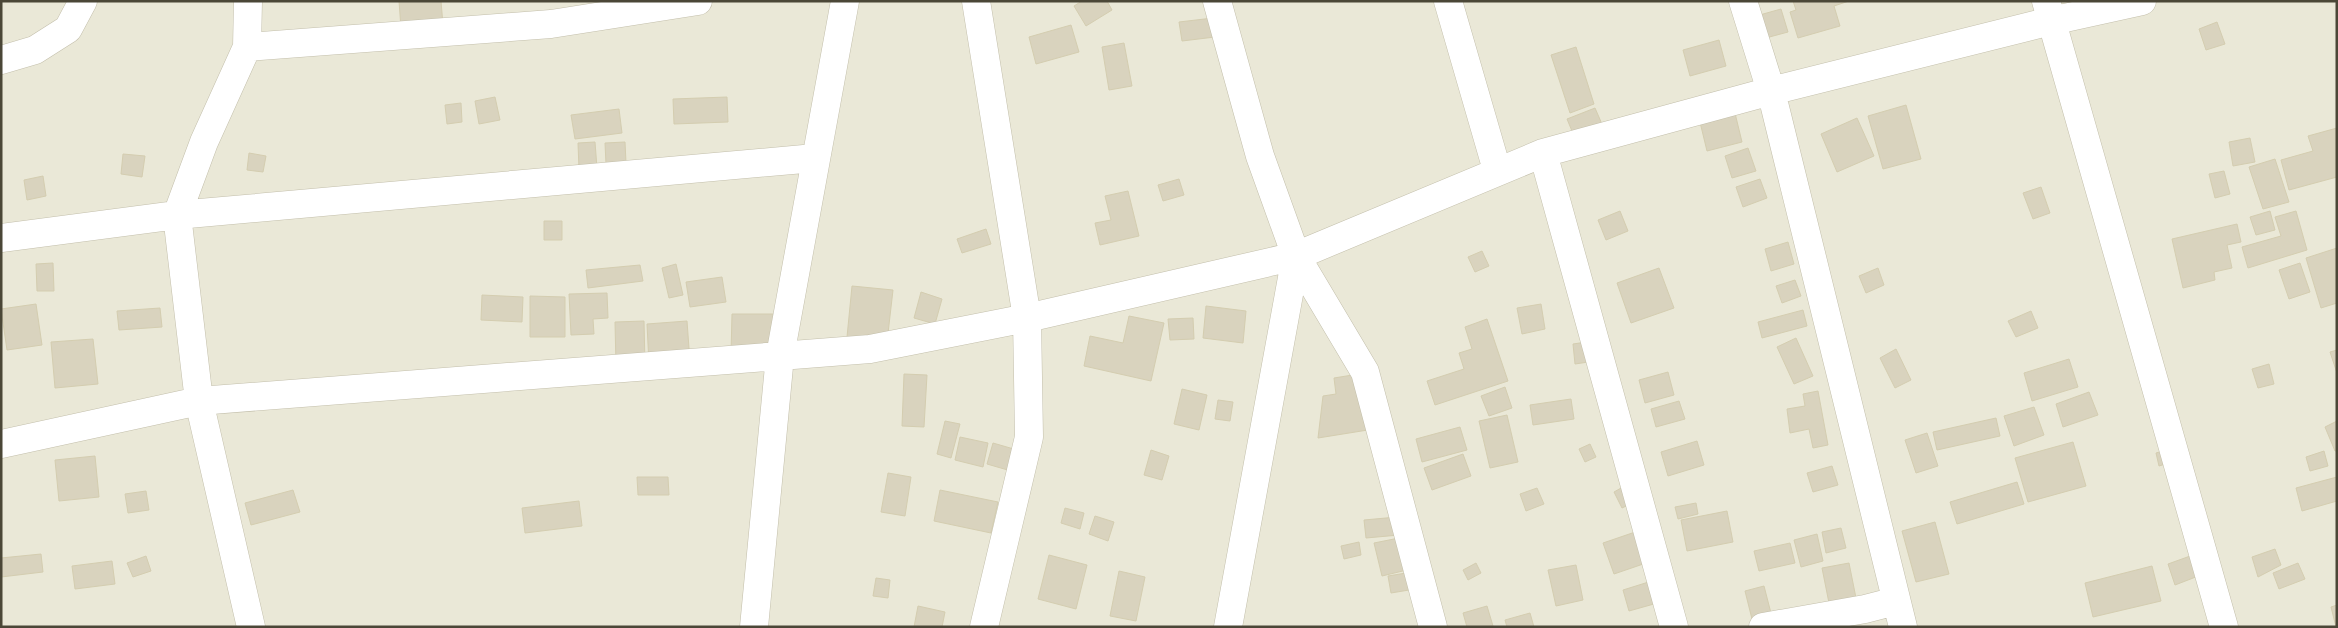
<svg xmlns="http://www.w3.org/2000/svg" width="2338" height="628" font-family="'Source Sans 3',sans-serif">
	<rect width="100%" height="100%" fill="#f6f5ea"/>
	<!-- residential -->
	<path fill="#eae8d7" d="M1,1H2337V627H1Z"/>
	<!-- building -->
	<path fill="#d9d3be" stroke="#d4cdb0" d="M399,1H441L443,25L401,28Z
		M1082,1H1107L1112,10L1086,26L1074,6Z
		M1793,1H1849L1834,6L1840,26L1798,38L1790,12L1796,10Z
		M1781,9L1788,32L1762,39L1756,16Z
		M1213,18L1215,37L1182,41L1179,22Z
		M2217,22L2225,44L2206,50L2199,29Z
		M1071,25L1079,52L1036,64L1029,37Z
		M1719,40L1726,66L1690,76L1683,50Z
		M1124,43L1132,86L1109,90L1102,47Z
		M1576,47L1594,104L1570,113L1551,55Z
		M495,97L500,120L479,124L475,101Z
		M727,97L728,122L674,124L673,99Z
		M461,103L462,122L447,124L445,105Z
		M1906,105L1921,159L1883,169L1868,116Z
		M1595,108L1605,131L1577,143L1567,119Z
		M619,109L622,133L575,139L571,115Z
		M1734,109L1742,142L1707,151L1699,118Z
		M1857,118L1874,156L1837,172L1821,134Z
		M2337,128V177L2289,190L2281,160L2313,151L2308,136Z
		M2250,138L2255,162L2233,166L2229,142Z
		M595,142L597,168L579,169L578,143Z
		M625,142L626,163L606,164L605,143Z
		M1748,148L1756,171L1732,178L1725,156Z
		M249,153L266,156L263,172L247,170Z
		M123,154L145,156L142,177L121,174Z
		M2275,159L2289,202L2263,209L2249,167Z
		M2224,171L2230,194L2215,198L2209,174Z
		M43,176L46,196L27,200L24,180Z
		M1179,179L1184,195L1163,201L1158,185Z
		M1760,179L1767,198L1743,207L1736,187Z
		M2041,187L2050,213L2033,219L2023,193Z
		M1128,191L1139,236L1100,245L1095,223L1111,220L1105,196Z
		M1620,211L1628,231L1606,240L1598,220Z
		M2270,211L2275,230L2256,235L2250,217Z
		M2296,211L2307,250L2248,268L2242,247L2281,236L2275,217Z
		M544,221H562V240H544Z
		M2237,224L2241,242L2227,245L2232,268L2214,272L2215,280L2183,288L2172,239Z
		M986,229L991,244L962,253L957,239Z
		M1788,242L1794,264L1771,271L1765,249Z
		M2337,248V303L2321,308L2306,258Z
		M1482,251L1489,266L1475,272L1468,257Z
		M53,263L54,291H37L36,264Z
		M2300,263L2310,292L2289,299L2279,270Z
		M676,264L683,295L669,298L662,268Z
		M640,265L643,281L588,288L586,270Z
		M1659,268L1674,308L1631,323L1617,283Z
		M1878,268L1884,285L1866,293L1859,276Z
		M722,277L726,302L690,307L686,282Z
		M1795,280L1801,296L1782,303L1776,286Z
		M852,286L893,290L887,342L847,337Z
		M921,292L942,299L935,324L914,318Z
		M607,293L608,318L593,319L594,334L571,335L569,294Z
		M482,295L523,297L522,322L481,320Z
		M530,296L565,297V337H530Z
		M36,304L42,345L7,350L1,309Z
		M1541,304L1545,329L1522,334L1517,308Z
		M1206,306L1246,311L1243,343L1203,338Z
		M160,308L162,327L119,330L117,311Z
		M1803,310L1807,326L1762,338L1758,322Z
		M2031,311L2038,328L2016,337L2008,321Z
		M732,314H774V354H731Z
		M1129,316L1164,323L1151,381L1084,366L1090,336L1123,343Z
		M1193,318L1194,339L1170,340L1168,319Z
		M1487,319L1508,381L1435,405L1427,381L1464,369L1459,353L1472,349L1465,327Z
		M644,321L645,365L616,366L615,322Z
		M687,321L690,362L649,364L647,324Z
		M1796,338L1813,376L1794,384L1777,347Z
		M93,339L98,384L55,388L51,342Z
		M1593,341L1595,361L1575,364L1573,344Z
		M1896,349L1911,380L1895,388L1880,358Z
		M2337,350V373L2330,352Z
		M2069,359L2078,387L2032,401L2024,373Z
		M2269,364L2274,384L2258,388L2252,369Z
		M1668,372L1674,395L1645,403L1639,380Z
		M1365,373L1374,429L1318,438L1323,396L1336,394L1334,378Z
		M904,374L927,375L924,427L902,426Z
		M1505,387L1512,408L1489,416L1481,396Z
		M1182,389L1207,395L1199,430L1174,424Z
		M1818,391L1828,445L1813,448L1809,429L1790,433L1787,409L1805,406L1803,394Z
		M2089,392L2098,415L2063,427L2056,404Z
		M1571,399L1574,419L1533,425L1530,405Z
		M1218,400L1233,402L1230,421L1215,419Z
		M1679,401L1685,419L1656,427L1651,409Z
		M2034,407L2044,435L2014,446L2004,416Z
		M1507,415L1518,462L1490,468L1479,421Z
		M1996,418L2000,436L1937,450L1933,432Z
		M945,421L960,424L951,458L937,454Z
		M2337,421V451H2335L2325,427Z
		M1460,427L1467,450L1422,462L1416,439Z
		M1927,433L1938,466L1916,473L1905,440Z
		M960,437L988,443L983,467L955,460Z
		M1697,441L1704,465L1668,476L1661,452Z
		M2073,442L2086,486L2028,502L2015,458Z
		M993,443L1024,452L1018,473L987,464Z
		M1590,444L1596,457L1585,462L1579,449Z
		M2169,449L2172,462L2159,466L2156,453Z
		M1151,450L1169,456L1162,480L1144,475Z
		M2324,451L2328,466L2310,471L2306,457Z
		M1463,454L1471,476L1432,490L1424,468Z
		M95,456L99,497L59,501L55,460Z
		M1832,466L1838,485L1813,492L1807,473Z
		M888,473L911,477L905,516L881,512Z
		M637,477H668L669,495H638Z
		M2337,477V501L2302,511L2296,488Z
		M2017,482L2024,504L1957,524L1950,502Z
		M1630,483L1639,500L1622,508L1614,492Z
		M1537,488L1544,504L1526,511L1520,494Z
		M293,490L300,512L251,525L245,503Z
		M940,490L998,502L991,533L934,521Z
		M146,491L149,510L128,513L125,494Z
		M579,501L582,526L525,533L522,508Z
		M1696,503L1698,514L1678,519L1675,507Z
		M1065,508L1084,513L1080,529L1061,523Z
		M1727,511L1733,542L1687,551L1681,520Z
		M1095,516L1114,522L1108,541L1089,534Z
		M1397,517L1399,535L1366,538L1364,520Z
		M1935,522L1949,574L1916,582L1902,531Z
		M1841,528L1846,548L1826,553L1822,532Z
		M1641,530L1652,561L1614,574L1603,543Z
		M1817,534L1823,561L1801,567L1794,540Z
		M1404,537L1411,569L1382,576L1374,543Z
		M1359,542L1361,555L1344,559L1341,546Z
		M1790,543L1795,563L1759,571L1754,551Z
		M2275,549L2281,565L2258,577L2252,557Z
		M41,554L43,572L1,577V558Z
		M1049,555L1087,565L1076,609L1038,599Z
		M2193,555L2201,575L2175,585L2168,564Z
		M146,556L151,571L133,577L127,563Z
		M112,561L115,584L75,589L72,566Z
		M1476,563L1481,573L1468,580L1463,570Z
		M1849,563L1857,603L1830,608L1822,568Z
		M2298,563L2305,579L2279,589L2273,573Z
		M1576,565L1583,600L1556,606L1548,570Z
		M2152,566L2161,601L2093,617L2085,583Z
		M1119,571L1145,577L1136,621L1110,616Z
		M1412,572L1415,589L1391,593L1388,576Z
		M876,578L890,580L888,598L873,596Z
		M1655,580L1661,602L1629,611L1623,590Z
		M1764,586L1773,621L1754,627L1745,591Z
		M2337,605V627H2336L2331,607Z
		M918,606L945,612L942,627H914Z
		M1487,606L1493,626L1467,627L1463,613Z
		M1530,613L1534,627H1507L1505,620Z"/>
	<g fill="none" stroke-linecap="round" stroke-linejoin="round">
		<defs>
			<path id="minor" d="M248,1L247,47L204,142L177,215L199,401L251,627
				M976,1L1027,318L1029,437L984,627
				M1217,1L1260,156L1296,256L1365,372L1433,627
				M1448,1L1497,170
				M1743,1L1771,91L1903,627
				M2046,1L2224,627
				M247,47L551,24L698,1
				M1,60L35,50L68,29L83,1
				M1543,153L1674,627
				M1,238L177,215L815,158
				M1,444L199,401L870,349L1027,318L1296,256L1543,153L1771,91L2051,21L2142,1
				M754,627L780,356L845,1
				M1228,627L1296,256
				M1763,627L1865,609L1896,601"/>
		</defs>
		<!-- minor casing -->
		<use href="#minor" stroke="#c3bfab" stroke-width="29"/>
		<!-- minor -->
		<use href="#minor" stroke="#fff" stroke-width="28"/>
	</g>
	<!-- border -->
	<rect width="2338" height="628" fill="none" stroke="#4b4737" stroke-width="5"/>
</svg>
